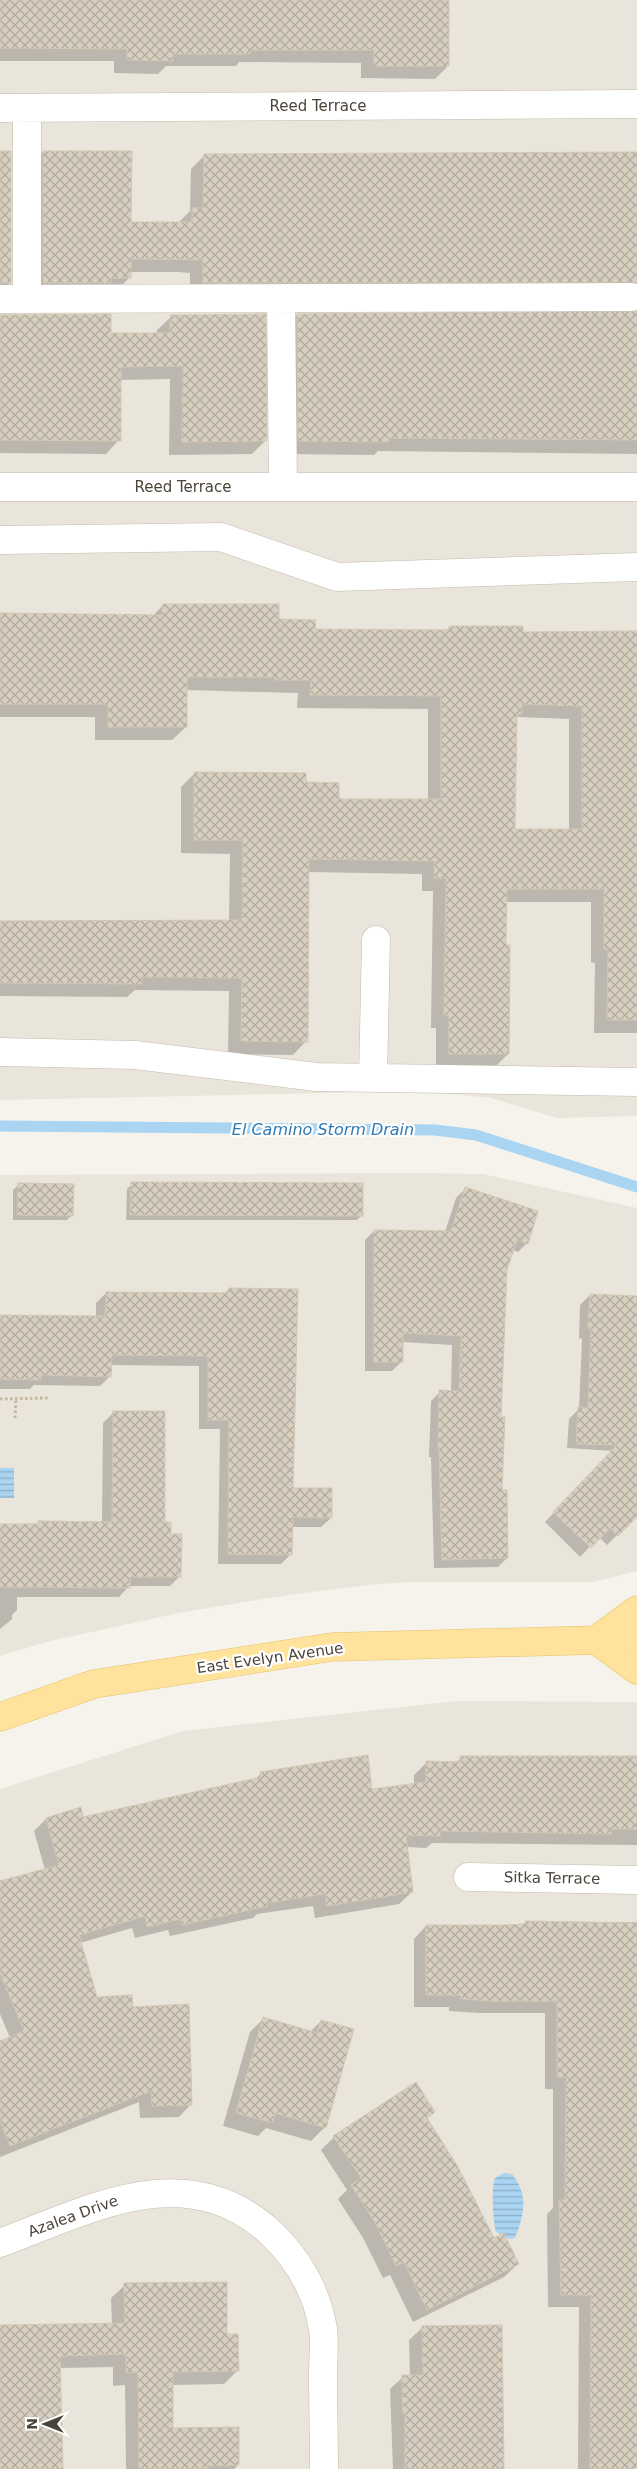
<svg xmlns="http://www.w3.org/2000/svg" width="637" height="2469" font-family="'DejaVu Sans',sans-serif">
	<defs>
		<pattern id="water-rules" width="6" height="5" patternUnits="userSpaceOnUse" patternTransform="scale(1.25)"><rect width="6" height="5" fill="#a9d4f2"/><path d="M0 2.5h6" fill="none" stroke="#8caec5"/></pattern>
		<pattern id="building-cross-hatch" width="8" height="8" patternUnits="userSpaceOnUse" patternTransform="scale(1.25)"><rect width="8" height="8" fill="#d8cfc1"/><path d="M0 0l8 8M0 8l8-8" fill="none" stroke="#b1aa9e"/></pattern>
	</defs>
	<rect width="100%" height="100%" fill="#f6f3ec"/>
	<!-- residential -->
	<path fill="#eae5da" d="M0,0H637V1116L557,1118L491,1098L422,1091L0,1100Z
		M414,1173L483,1174L637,1208V1571L593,1582H414L377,1584L288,1595L179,1613L50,1641L0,1656V1175Z
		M457,1701L637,1702V2469H0V1789L183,1731Z"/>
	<!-- water -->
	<path fill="url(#water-rules)" d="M0,1468H14V1498H0Z
		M504,2173L512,2174C529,2195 524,2215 515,2238L510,2239L496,2232C493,2223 491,2187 495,2178Z"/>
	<!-- shadow -->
	<path fill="#0003" fill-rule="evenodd" d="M0,0H448V66L435,79L361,78V63L239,62L236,66H166L158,74L114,73V61H0Z
		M0,152L10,283L0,293Z
		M43,152L130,224L179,222L190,211L191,169L205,155L637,153V299L190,296V273L178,272H130V277L116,291L30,296V166Z
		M637,312V454L378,451L374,455L285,454L284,328L297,315Z
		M0,316L110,335H157V330L171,317L266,440L252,454L169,455L170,379L119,380V440L106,454L0,453Z
		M163,605L278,620L314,630L446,631L450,627L522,634L637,632V1033H594L595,963L591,962V902H505L508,1054L495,1067H436V1028H431L433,891H422V874L308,872L306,1041L293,1055L228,1054L229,991L135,990L127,997L0,996V922L229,921L230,854L181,853V787L195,773L304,783L338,800L428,801V709L297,708L298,693L186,690V727L172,740H95V717H0V614L153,616ZM517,717L569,719V830H513L515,719Z
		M132,1184L362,1215L357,1220H126L127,1189Z
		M18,1185L72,1215L67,1220H13V1190Z
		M465,1189L527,1243L518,1252L513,1250L506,1270L500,1419L501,1491L507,1558L498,1567L434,1568L431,1457H429L431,1401L440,1392H451L452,1345L402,1342L401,1362L392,1371H365V1240L374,1231L445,1232L456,1198Z
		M229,1289L292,1489L331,1518L321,1527H291V1554L281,1564H218L220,1429H199V1366L110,1365V1376L100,1386L34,1385L30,1389H0V1316L96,1318V1303L106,1293L223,1295Z
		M590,1295L637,1297V1515L607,1545L599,1537L580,1557L545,1522L614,1451L567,1448L569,1419L579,1409L582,1339L579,1338L580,1305Z
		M113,1413L170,1535L180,1576L170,1586H129L119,1597H17V1610L12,1615V1619L0,1629V1524L102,1523L103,1423Z
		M637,1757V1845L432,1843L426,1848L406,1847L412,1892L399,1904L315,1918L313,1906L257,1914L253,1918L170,1936L168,1930L135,1938L132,1928L80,1943L96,1998L132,2008L191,2104L179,2117L140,2118L139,2102L0,2157V2042L10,2038L0,2014V1883L45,1870L34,1831L46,1819L82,1818L254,1781L261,1773L371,1791L414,1785V1775L426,1763H455L461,1758Z
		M637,1922V2469H578L579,2307H548L547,2214L553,2208V2089H545V2013H479L449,2011V2007H414V1939L426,1926H523L526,1923Z
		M263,2019L310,2032L321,2021L325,2127L311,2141L266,2128L258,2136L223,2126L250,2032Z
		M434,2112L426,2119L493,2240L518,2264L504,2277L413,2322L390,2275L383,2278L363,2238L338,2199L347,2190L321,2150L334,2137Z
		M125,2285L226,2335L238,2370L224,2384L172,2385V2429L238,2465L234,2469H126L125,2385L113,2386V2367L59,2368L61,2469H0V2326L112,2325L111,2298Z
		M422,2328L503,2469H393L390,2389L403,2377H410L409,2340Z"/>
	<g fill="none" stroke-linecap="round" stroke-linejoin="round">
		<!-- stream -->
		<path stroke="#a9d4f2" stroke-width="11" d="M0,1126L435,1130L476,1135L637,1187"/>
	</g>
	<!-- building -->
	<path fill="url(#building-cross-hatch)" stroke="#d3c7b4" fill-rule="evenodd" d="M0,0H449V66H374V50H251L250,54H173V61L127,60V49L0,48Z
		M0,151H11V283H0Z
		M43,151H132L131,222H192V208H203L204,154L637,152V283H203V260L131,259V278H111V283H43Z
		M637,311V440L389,438V442L298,441L297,314Z
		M111,314V333H170V315L266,314L267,441L182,442L183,366L121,367V441L0,440V315Z
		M163,604H279V619L316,620L315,629L449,630V626H523V632L637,631V1020H607L608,949H604V889H507L506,945H510L509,1054H449V1015H444L446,878H434L435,861L309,859L308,1042L241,1041L242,978L142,977V984L0,983V921L242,920L243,840H194V772L306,773V782L339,783V799H441V696L310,695L311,680H275V677H187V727H108V704H0V613L162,615ZM522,704L582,706V829H515L517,714H522Z
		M131,1182L363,1183V1216L130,1215Z
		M18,1183L74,1184L73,1216L17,1215Z
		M465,1187L538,1211L528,1244L517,1240L507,1270L501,1417H505L502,1490H507L508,1558L442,1560L439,1449H438L439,1390L459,1391L461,1336L403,1333V1362H374V1230L451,1231Z
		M229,1288L298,1289L293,1488H332V1518L293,1517L292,1555L228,1554L229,1420H208V1356L112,1355L111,1377L41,1375V1380L0,1379V1315L105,1316L106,1292L228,1293Z
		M590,1294L637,1296V1517L618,1536L610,1528L591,1548L553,1512L617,1445L576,1444L578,1407L588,1408L591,1329H588Z
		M113,1411H165V1522H171V1534H182L181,1577H130V1588L0,1587V1524H38V1521L112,1522Z
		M368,1755L372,1789L426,1782V1761L460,1762V1756H637V1829H612V1834L440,1831V1836L406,1835L413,1892L327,1906L325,1894L267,1903V1906L182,1925L180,1919L147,1927L145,1916L79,1935L97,1997L132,1995L133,2007L189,2004L192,2105L152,2106L151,2091L10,2146L0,2121V2041L24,2031L0,1973V1881L59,1865L46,1818L81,1807L83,1817L261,1777L260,1772Z
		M525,1921L637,1923V2469H590L591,2295H561L559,2200H565L566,2077H557V2001H492L461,1999V1995H426V1925H505L525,1924Z
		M263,2017L317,2033L321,2020L354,2029L326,2128L275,2113L273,2123L236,2113Z
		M416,2082L435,2112L427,2118L458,2167L494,2238L504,2233L519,2264L427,2310L404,2262L396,2266L376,2224L351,2185L361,2178L333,2136Z
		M227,2282V2334H238L239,2371L173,2372V2428L239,2427V2465L207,2466V2469H139L138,2372L126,2373V2354L60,2356L63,2469H0V2325L125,2323L124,2283Z
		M502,2325L504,2469H405V2413H403L402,2375H423L422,2326Z"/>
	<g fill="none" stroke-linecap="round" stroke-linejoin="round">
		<defs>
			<path id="minor" d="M0,108L637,104
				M0,299L631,297
				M27,299V108
				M281,299L283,487
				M0,487H637
				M0,540L221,537L337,577L637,567
				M0,1052L135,1055L316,1077L637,1082
				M373,1078L376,940
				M468,1877L637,1880
				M0,2243C91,2209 188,2155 272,2234C298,2259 317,2292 323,2329C325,2343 323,2360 323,2374C323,2406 324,2437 324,2469"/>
			<path id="major" d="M596,1640L637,1670
				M596,1640L637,1610
				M0,1717L94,1684L332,1647L637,1639"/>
		</defs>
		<!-- minor casing -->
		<use href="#minor" stroke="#c2bbae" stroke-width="29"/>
		<!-- major casing -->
		<use href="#major" stroke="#e6c16a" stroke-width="29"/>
		<!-- path -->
		<path stroke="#c4b79f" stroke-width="3" stroke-dasharray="2.5 2.5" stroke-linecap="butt" d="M0,1399L48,1398
			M15,1418L16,1399"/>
		<!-- minor -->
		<use href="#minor" stroke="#fff" stroke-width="28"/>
		<!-- major -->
		<use href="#major" stroke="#ffe39c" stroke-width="28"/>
	</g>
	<g text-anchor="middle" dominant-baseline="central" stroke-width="4.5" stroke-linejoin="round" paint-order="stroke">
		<!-- street labels -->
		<g font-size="15" fill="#4b4439" stroke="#fff">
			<text x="318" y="106">Reed Terrace</text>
			<text x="183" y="487">Reed Terrace</text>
			<text transform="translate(270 1658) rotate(-8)">East Evelyn Avenue</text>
			<text transform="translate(552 1878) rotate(1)">Sitka Terrace</text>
			<text transform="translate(73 2216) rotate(-20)">Azalea Drive</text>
		</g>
		<!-- water labels -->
		<g font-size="16" font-style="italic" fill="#2e7ab2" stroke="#fff">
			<text x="323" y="1129">El Camino Storm Drain</text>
		</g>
	</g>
	<!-- north arrow -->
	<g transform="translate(45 2424) rotate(270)" stroke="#ffffff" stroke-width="4" paint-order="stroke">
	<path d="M0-4L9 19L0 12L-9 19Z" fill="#4b4439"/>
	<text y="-8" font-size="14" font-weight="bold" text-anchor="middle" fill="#4b4439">N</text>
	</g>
</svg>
